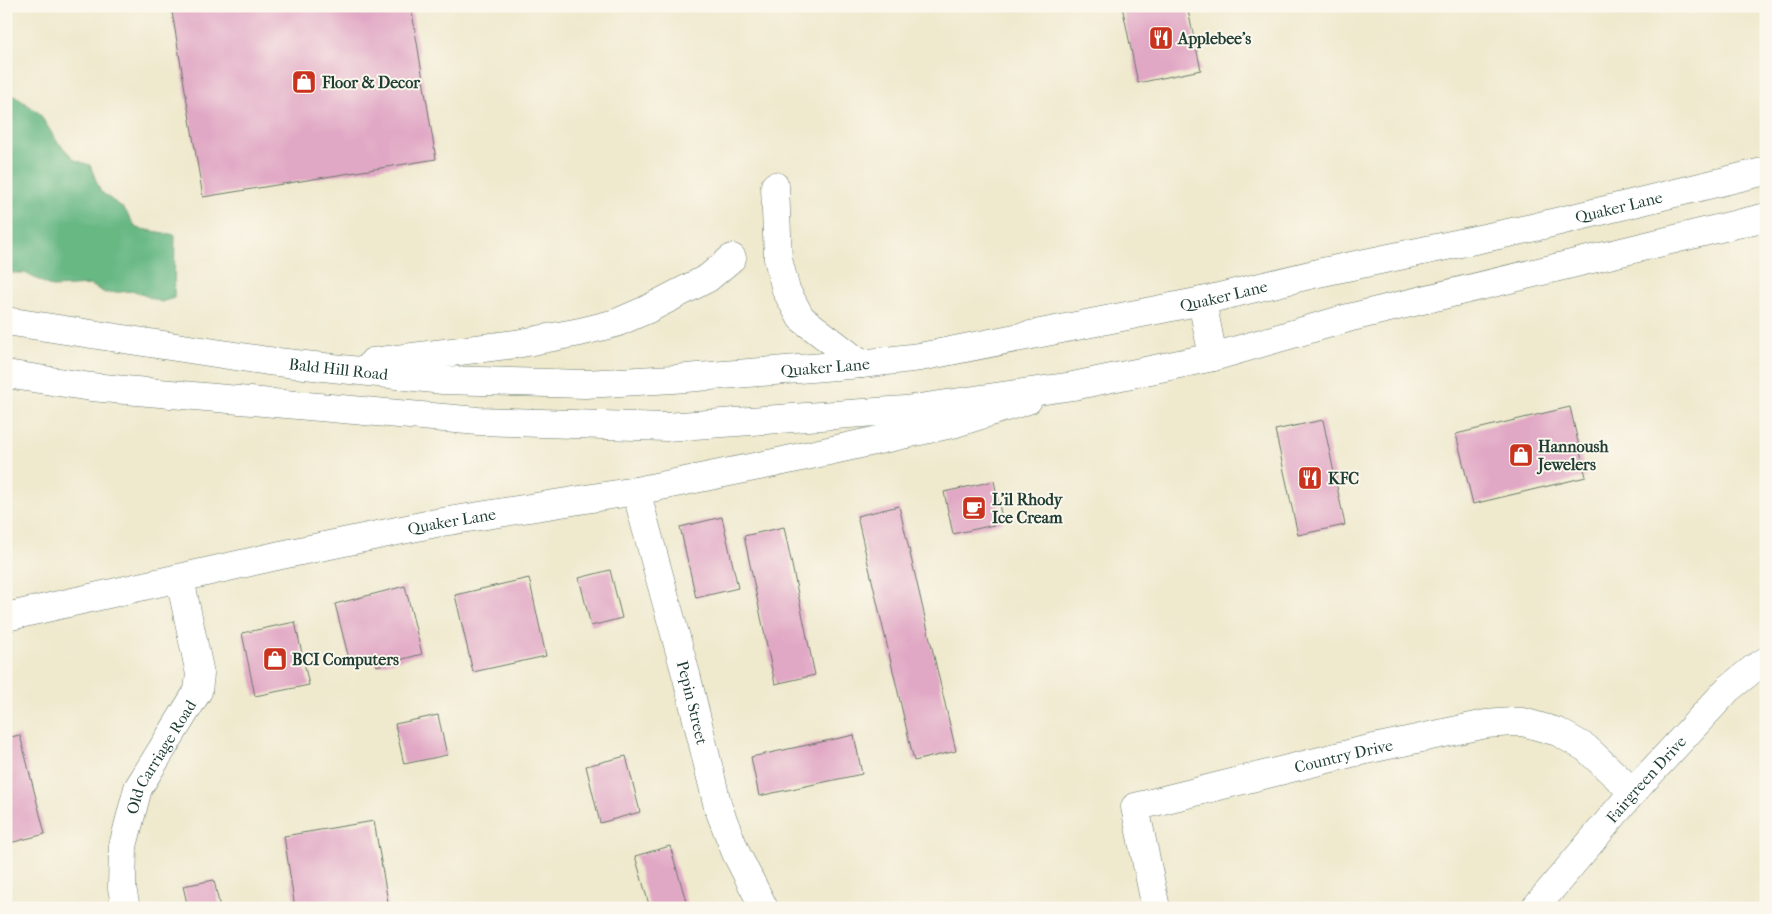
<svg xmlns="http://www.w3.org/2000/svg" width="1772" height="914" font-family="'IM FELL French Canon',serif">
	<rect width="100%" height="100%" fill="#fbf7ec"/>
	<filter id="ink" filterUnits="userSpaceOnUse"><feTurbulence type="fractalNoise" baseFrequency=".02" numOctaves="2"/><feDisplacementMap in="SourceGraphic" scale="10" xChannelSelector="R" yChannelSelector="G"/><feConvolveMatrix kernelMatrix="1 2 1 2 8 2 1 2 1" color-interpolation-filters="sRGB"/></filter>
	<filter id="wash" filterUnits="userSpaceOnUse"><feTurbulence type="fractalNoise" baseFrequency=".0096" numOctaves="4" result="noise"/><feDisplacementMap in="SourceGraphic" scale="20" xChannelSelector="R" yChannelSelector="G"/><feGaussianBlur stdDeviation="1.12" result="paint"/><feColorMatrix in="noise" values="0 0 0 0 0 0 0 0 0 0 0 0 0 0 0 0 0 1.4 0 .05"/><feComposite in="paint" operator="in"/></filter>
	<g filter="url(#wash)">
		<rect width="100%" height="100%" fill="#efe9ce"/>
		<!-- forest -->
		<path fill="#68b884" stroke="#447a5c" d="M6,90L39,113L56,140L75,160L90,165L100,191L125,210L136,228L175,235L174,298L161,302L134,291L105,293L91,285L52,287L25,273H6Z"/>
		<g id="blocks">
			<!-- building -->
			<path fill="#e1a8c5" d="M171,6H411L436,159L203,197Z
				M1122,6H1187L1201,70L1138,83Z
				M1570,407L1586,477L1473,504L1456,434Z
				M1323,420L1345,525L1298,535L1275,430Z
				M994,481L1003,523L953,534L944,492Z
				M899,506L956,751L914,761L857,516Z
				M722,517L738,588L696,598L680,527Z
				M784,527L815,675L775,684L744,536Z
				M610,570L622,618L591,626L579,578Z
				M529,578L546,656L473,672L455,595Z
				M405,586L422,654L377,666L373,653L349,659L335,604Z
				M295,622L309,685L255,696L242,633Z
				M438,715L447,755L404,764L395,724Z
				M20,735L45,834L6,844V738Z
				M854,735L862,774L759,796L751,757Z
				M626,756L640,812L600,823L586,766Z
				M374,821L389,908H295L284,836Z
				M670,846L688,908H650L635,856Z
				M214,880L220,908H188L183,886Z"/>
		</g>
	</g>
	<g filter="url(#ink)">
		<use href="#blocks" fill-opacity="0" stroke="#68796a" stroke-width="1"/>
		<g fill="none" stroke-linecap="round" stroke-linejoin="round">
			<defs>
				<g id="street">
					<path id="s1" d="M636,491L687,678L718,807L736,853L764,908"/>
					<path id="s2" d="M6,617L281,555L436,523L636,491L774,463L956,423L1028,400"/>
					<path id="s3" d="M126,908L122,888L123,846L138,788L198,691L200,674L180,579"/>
					<path id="s4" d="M1156,908L1135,807L1356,752L1486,724L1512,722H1523L1558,732L1586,748L1633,792"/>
					<path id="s5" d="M1535,908L1633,792L1728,689L1753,669L1766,661"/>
				</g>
				<g id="primary">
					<path d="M775,186L778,259L786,290L801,318L861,364"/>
					<path d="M1202,301L1213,357"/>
					<path id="s6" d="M6,321L268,361L443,380L585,384L673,379L861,364L920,357L1202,301L1318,273L1527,229L1766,171"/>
					<path d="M373,362L516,344L580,332L616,323L646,310L708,278L732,258"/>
					<path d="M6,374L91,387L478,421L666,427L905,410L1073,386L1213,357L1348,318L1766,217"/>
				</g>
			</defs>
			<!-- street casing -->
			<use href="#street" stroke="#68796a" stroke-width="29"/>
			<!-- primary casing -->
			<use href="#primary" stroke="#68796a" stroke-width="29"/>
			<!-- street -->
			<use href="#street" stroke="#fff" stroke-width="28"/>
			<!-- primary -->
			<use href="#primary" stroke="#fff" stroke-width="28"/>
		</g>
	</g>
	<!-- icons -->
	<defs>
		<symbol id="restaurant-square" viewBox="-11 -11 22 22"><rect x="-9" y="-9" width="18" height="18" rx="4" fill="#c8321e" stroke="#fbf7ec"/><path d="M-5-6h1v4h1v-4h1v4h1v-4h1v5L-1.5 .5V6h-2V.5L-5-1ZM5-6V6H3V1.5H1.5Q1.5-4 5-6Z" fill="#fff"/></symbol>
		<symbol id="shop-square" viewBox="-11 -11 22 22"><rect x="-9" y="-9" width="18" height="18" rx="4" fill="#c8321e" stroke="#fbf7ec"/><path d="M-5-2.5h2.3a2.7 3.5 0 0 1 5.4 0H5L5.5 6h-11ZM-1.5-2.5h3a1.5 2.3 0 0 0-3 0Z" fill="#fff"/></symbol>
		<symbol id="cafe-square" viewBox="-11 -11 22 22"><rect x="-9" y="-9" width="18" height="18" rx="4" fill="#c8321e" stroke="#fbf7ec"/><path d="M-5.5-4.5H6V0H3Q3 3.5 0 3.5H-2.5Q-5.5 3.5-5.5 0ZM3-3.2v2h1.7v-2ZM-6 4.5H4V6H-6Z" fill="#fff"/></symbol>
	</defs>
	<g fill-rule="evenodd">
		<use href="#restaurant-square" x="1147" y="24" width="28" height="28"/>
		<use href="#shop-square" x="290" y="68" width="28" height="28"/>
		<use href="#shop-square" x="1507" y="441" width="28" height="28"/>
		<use href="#restaurant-square" x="1296" y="464" width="28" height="28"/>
		<use href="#cafe-square" x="960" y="494" width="28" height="28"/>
		<use href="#shop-square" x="261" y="645" width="28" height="28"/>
	</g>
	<g text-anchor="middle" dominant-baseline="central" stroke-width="4" stroke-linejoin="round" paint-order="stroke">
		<!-- poi labels -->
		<g font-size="16" font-weight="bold" fill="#1f3d34" stroke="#fbf7ec" text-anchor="start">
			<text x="1178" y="38">Applebee's</text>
			<text x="322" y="82">Floor &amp; Decor</text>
			<text x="1538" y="446">Hannoush<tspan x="1538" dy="18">Jewelers</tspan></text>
			<text x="1328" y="478">KFC</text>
			<text x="992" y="499">L'il Rhody<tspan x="992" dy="18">Ice Cream</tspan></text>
			<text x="292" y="659">BCI Computers</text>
		</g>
		<!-- street labels -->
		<g font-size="16" fill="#1f3d34" stroke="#fbf7ec">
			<text stroke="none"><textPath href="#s6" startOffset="1634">Quaker Lane</textPath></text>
			<text stroke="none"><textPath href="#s6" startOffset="1229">Quaker Lane</textPath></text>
			<text stroke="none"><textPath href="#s6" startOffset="824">Quaker Lane</textPath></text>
			<text stroke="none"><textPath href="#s6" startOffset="336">Bald Hill Road</textPath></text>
			<text stroke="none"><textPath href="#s2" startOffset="456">Quaker Lane</textPath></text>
			<text stroke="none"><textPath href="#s1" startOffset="219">Pepin Street</textPath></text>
			<text stroke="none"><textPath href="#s4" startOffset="318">Country Drive</textPath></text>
			<text stroke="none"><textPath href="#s3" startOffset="160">Old Carriage Road</textPath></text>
			<text stroke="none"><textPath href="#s5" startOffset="170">Fairgreen Drive</textPath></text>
		</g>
	</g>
	<!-- margin -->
	<rect width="1772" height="914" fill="none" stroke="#fbf7ec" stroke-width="25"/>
</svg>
